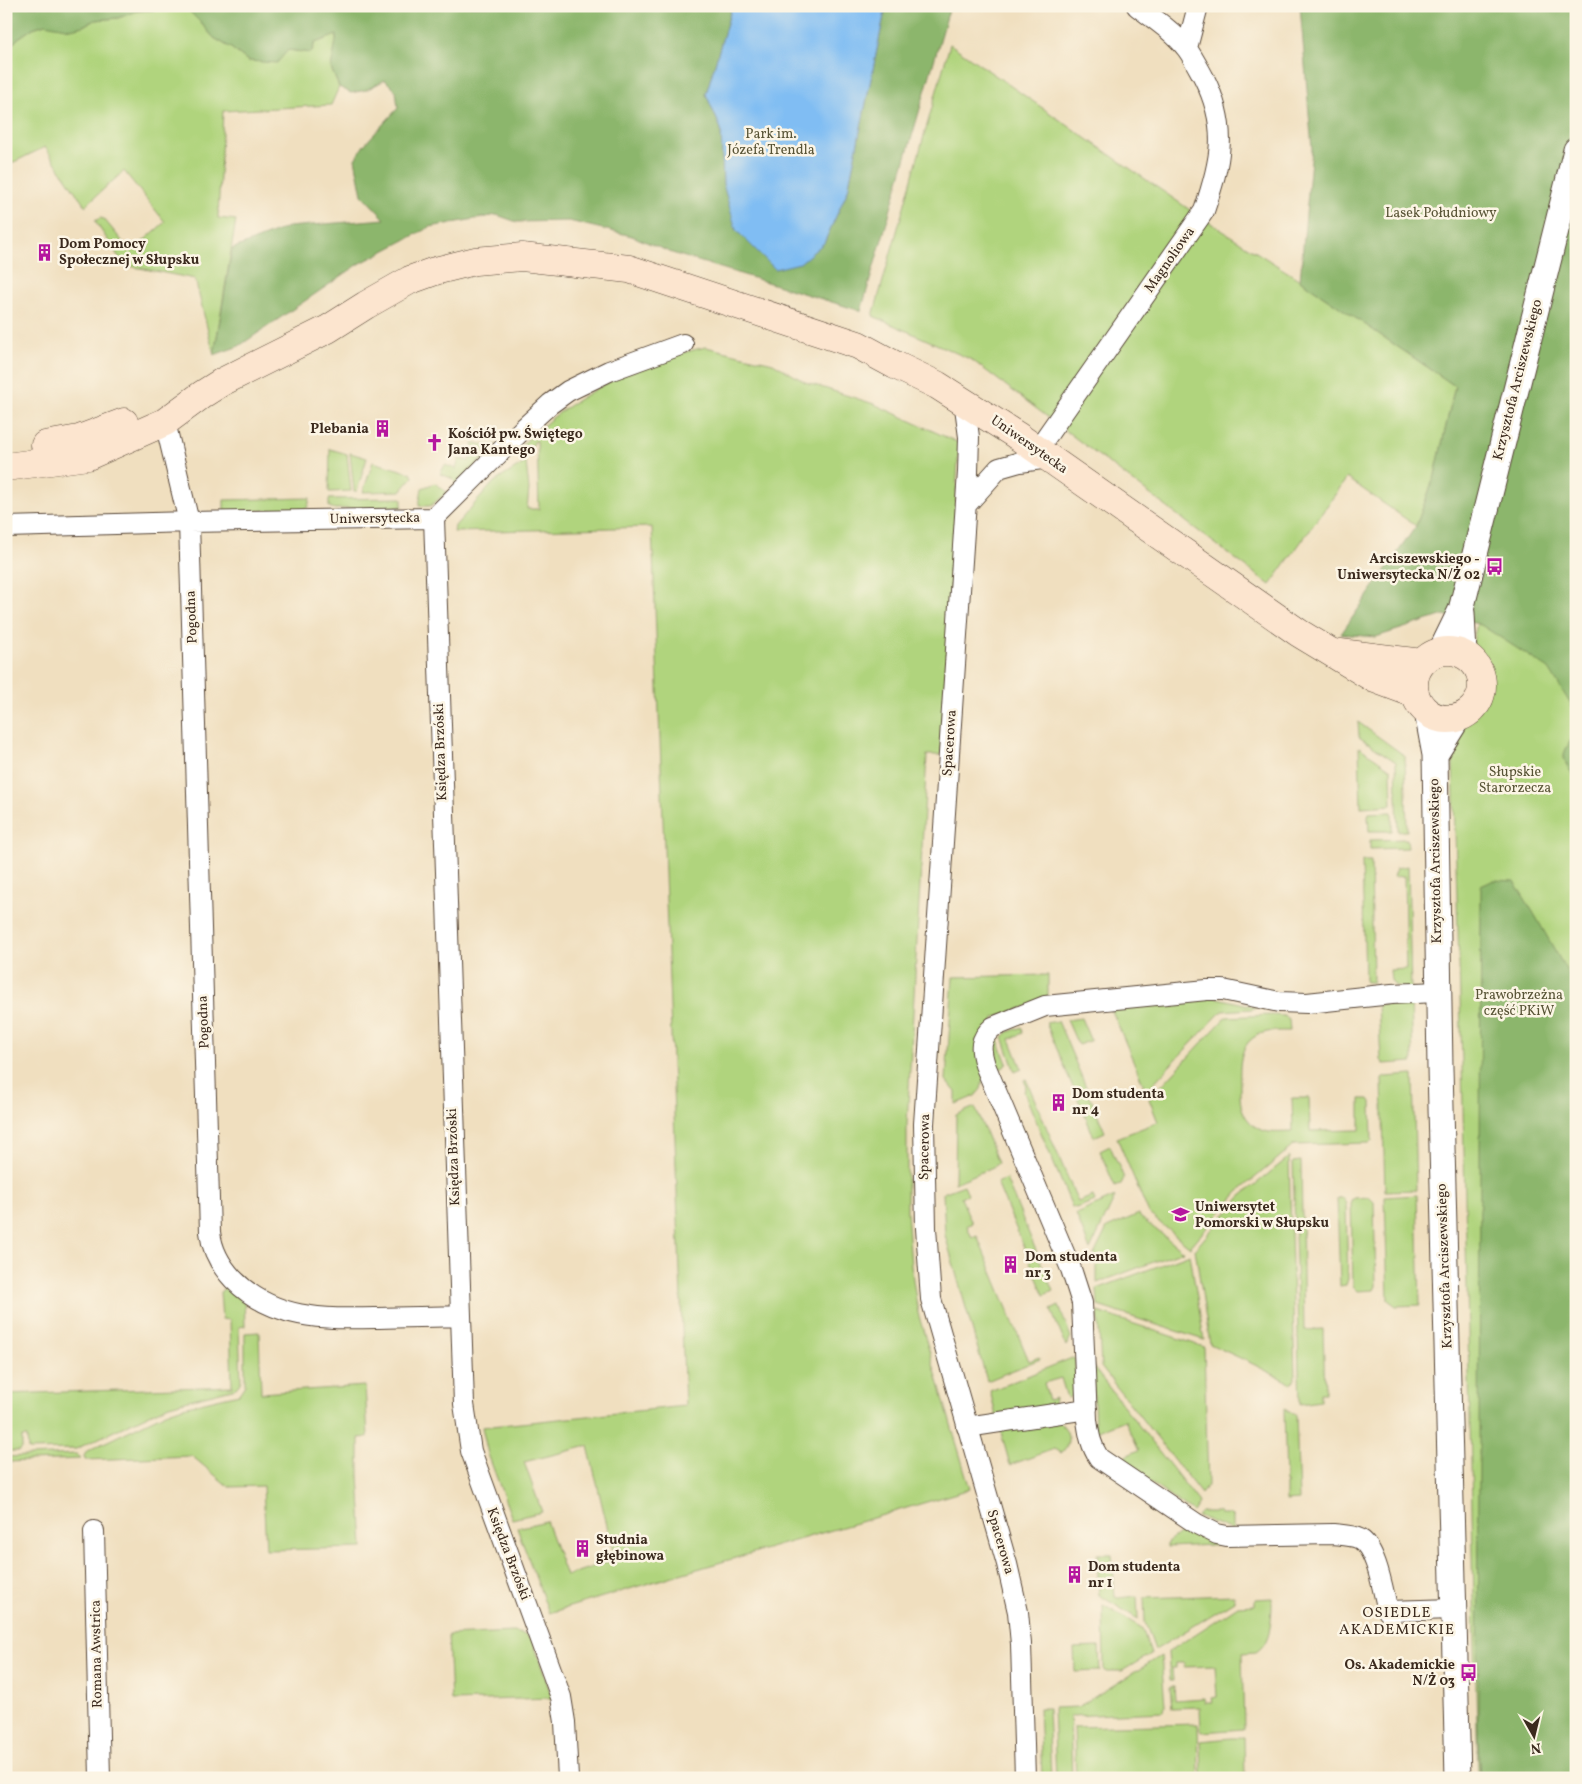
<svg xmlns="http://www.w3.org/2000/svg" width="1582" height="1784" font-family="Vollkorn,serif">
	<rect width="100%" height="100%" fill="#fcf5e5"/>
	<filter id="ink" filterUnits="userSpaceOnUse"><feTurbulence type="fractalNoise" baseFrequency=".02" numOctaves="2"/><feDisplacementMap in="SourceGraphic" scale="10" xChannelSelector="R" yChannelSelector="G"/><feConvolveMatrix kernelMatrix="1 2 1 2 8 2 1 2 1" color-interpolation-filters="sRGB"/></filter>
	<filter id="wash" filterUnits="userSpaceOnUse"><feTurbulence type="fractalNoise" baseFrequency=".0096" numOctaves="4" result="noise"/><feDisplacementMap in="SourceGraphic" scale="20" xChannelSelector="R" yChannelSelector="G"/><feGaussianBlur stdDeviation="1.12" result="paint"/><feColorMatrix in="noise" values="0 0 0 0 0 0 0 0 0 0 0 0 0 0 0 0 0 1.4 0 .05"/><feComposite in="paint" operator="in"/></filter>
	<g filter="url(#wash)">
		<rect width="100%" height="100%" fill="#f0dfbf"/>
		<!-- green -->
		<path fill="#b0d47d" stroke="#767f4e" d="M166,6H184L200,22L214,38L231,48L248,61L288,50L311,53L315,43L335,35H337L338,38L331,68L339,87L331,105L223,111L218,218L236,220L214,355L195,279L124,265L95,221L100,218L104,219L131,252L165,222L124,171L85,206L45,147L12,163H6V53L17,39L33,28L45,24L83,26L95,20L118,18L137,11L153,10Z
			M950,44L1190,210L1300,280L1455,386L1435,475L1416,526L1347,478L1270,585L972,360L873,316Z
			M1576,224V1778H1478L1462,1063L1453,764L1474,636Z
			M706,347L773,363L805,382L874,404L959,443L941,755H927L907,1124V1211L911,1266L918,1313L970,1489C830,1532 689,1570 549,1613L517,1528L546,1521L566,1576L615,1559L588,1446L524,1462L542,1512L512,1519L488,1454L482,1427L685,1406L652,527L454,532L455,526L494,482L526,462L529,489L527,509H539L537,441H535L527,455L518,457L514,453C524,443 534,433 545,424C589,387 650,359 706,347Z
			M473,444L497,445L457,484L451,478L440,474L445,465L456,469L459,459L469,461L473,451Z
			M330,449L347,454L351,491L329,492Z
			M350,453L367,458L357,491H354Z
			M373,462L411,473L413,477L401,491L363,492Z
			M435,483L447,493L430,506H419L422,488Z
			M310,498L308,507L303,510L224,511V500Z
			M402,498V507L335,509L329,507V499Z
			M1358,722L1405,756L1407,831H1398L1396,762L1359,737Z
			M1359,747L1391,769L1392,805L1361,807Z
			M1392,812V831H1369L1368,816L1369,813Z
			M1407,839L1408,848L1370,849V840Z
			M1362,861H1371L1373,982H1366L1365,980Z
			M1408,866L1411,990L1394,985L1391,980L1390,970L1406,969L1404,876L1393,877L1396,868Z
			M1048,975V999L994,1018L981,1089L975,1096L956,1104V1092L946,1080L953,977Z
			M1209,996L1257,1007L1252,1009L1222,1011L1146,1091L1110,1006Z
			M1411,998L1413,1062L1384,1064L1381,1060L1378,1005Z
			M1272,1015L1284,1016L1289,1019L1290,1031C1279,1031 1266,1030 1256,1036C1237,1047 1240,1070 1240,1089C1240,1096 1240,1104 1243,1111C1246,1119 1252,1125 1259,1129C1268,1134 1282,1132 1293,1132L1292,1098H1309L1310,1131L1360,1130V1099H1369L1371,1102L1372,1141L1369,1143L1294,1145L1238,1192L1190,1247L1149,1214L1117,1138L1158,1122L1149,1099L1226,1017Z
			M1081,1018L1090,1039V1041L1078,1045L1067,1020Z
			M1058,1021L1105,1132L1094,1137L1046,1023Z
			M1022,1027L1023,1033L1010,1039L1022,1069L1015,1072L1003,1037L1008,1032Z
			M996,1035L1007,1063L1004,1067L996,1071L988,1049Z
			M1413,1075L1416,1190L1385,1191L1382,1079L1385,1077Z
			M1026,1079L1078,1202L1093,1196L1095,1201L1076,1208L1072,1207L1024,1092L1026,1085L1024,1080Z
			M975,1107L998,1163L993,1167L955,1183L956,1115Z
			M1110,1146L1124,1178L1121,1184L1115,1187L1100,1151Z
			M1289,1157L1295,1379L1292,1384L1253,1364L1210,1344L1195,1249L1240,1197Z
			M1301,1161L1304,1330L1323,1329L1325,1393H1320V1401L1300,1404L1293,1162Z
			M1006,1179L1053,1291L1044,1295L997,1183Z
			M964,1185L968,1194L961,1198L972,1223L967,1226L972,1238L977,1236L1029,1361L1039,1357L1040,1359L987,1381L945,1235L943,1193Z
			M1417,1195L1420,1305L1396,1306L1388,1300L1385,1197Z
			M1115,1197L1090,1250L1076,1214Z
			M1369,1197L1374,1202L1376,1286L1374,1290L1358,1291L1353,1286L1351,1200L1355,1198Z
			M1337,1198H1343L1346,1204L1348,1279L1346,1285L1340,1286Z
			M1139,1214L1140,1217L1183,1251L1097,1283V1265L1093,1257L1107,1228Z
			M1190,1254L1204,1340L1098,1306L1097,1289Z
			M229,1285L244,1297L245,1326L239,1327L241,1382L236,1388L169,1405L76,1449L28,1450L27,1437H22V1448L20,1451H6V1394L232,1386L230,1320L222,1319L220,1292Z
			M1059,1306L1071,1337L1066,1346L1051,1310Z
			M1098,1312L1204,1347L1208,1485L1201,1494L1101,1367Z
			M259,1332L261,1393L365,1386L368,1437L359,1438V1475L363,1548L266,1550L263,1486L229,1487L192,1456L85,1460L84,1456L87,1451L166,1413L183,1407L239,1394L245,1385V1333Z
			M1072,1358L1075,1359L1076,1389L1069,1398H1067L1061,1378L1044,1383L1049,1400L1055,1398L1054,1405L996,1415L990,1391Z
			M1093,1367L1198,1501L1199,1503L1193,1512L1117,1460L1139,1450L1125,1420L1095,1432Z
			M1284,1409L1296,1415L1299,1500L1286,1501V1484L1288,1483L1286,1482Z
			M1057,1421C1070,1428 1072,1444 1061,1453L1054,1449L1010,1465L1000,1429Z
			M77,1454L80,1459L6,1462V1457Z
			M1201,1512H1218L1222,1515H1231L1233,1517V1529L1232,1530L1197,1516Z
			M1188,1528L1218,1543L1214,1545L1167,1547V1543Z
			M1097,1554H1112L1115,1597L1118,1598L1137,1596L1138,1619L1099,1595Z
			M1234,1595V1601L1155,1650L1145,1622L1144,1598Z
			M1272,1598C1272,1614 1272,1643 1256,1652L1242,1653L1244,1729L1201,1732L1200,1707L1172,1708L1170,1687H1174L1175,1700L1204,1698L1205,1702H1213L1212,1698L1217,1697L1215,1666L1184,1667V1663H1176V1668H1172L1173,1681H1170L1168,1652L1238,1606L1255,1605V1599Z
			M1103,1605L1142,1628L1151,1654L1122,1671H1104Z
			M514,1632L526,1635L533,1641L552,1698L451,1701L448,1635Z
			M1099,1647L1100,1671L1075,1672L1074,1648Z
			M1161,1656L1165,1705L1164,1712L1070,1716L1072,1778H1056L1053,1708L1078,1707Z
			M1039,1708H1048L1051,1778H1042Z
			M1198,1724L1199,1778H1076L1074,1727Z
			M1231,1738H1244L1245,1778H1202L1201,1741Z"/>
		<!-- forest -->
		<path fill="#8cb66c" stroke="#647045" d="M6,6H166L153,10L137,11L118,18L95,20L83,26L71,29L45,24L33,28L17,39L6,53Z
			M184,6H735L731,10L706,94L721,129L723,184L824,243L848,190L886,6H950L861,311L672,253L632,236L569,221L517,222L497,215L430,227L359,264L239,346L214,355L232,249L288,227L385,219L362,195L355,159L364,145L398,108L396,91L385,80L366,90L351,93L339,87L331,68L337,35L315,43L311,53L288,50L277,63L248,61L231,48L214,38L200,22Z
			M1300,6H1576V583L1574,609L1576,616V713L1549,669L1481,625L1444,615L1376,637L1341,634L1416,526L1435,475L1455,386L1300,280L1312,149Z
			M1576,732V779C1559,755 1561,757 1576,732Z
			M1494,880L1514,881L1533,912L1576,987V1778H1480L1478,1739L1481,886Z"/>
		<!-- water -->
		<path fill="#80bdf3" stroke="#5e7488" d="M735,6H886L848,190L824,243L800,263L775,269L736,230L723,184L721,129L706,94L731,10Z"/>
	</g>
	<g filter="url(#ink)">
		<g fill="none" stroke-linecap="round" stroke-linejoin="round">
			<defs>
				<path id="minor" d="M1187,48L1198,6
					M964,400L969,437L968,472L924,1124L926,1228L931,1299L1007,1564L1018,1612L1021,1644L1025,1778
					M165,422L189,522L210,1232C212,1251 220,1265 233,1279C274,1321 326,1319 379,1318C406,1317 433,1317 460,1316
					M1037,450L1204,211C1221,161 1229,128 1204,78C1199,69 1193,57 1187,49C1174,32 1154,19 1137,6
					M966,505L999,468L1020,462L1049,458
					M434,518L464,1404L471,1451L561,1697L565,1722L568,1778
					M6,527L189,522L434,518L526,426L550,404L568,391L609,371L683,344
					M1438,992L1392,994L1307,1003L1279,1002L1223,990H1207L1045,1006L993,1027C979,1039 980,1049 985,1065L1071,1269L1082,1303L1087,1420C1089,1435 1091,1446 1099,1458L1197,1524L1217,1534L1227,1536L1333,1534C1342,1535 1352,1535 1360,1539C1377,1549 1383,1592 1388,1611L1454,1609
					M967,1427L1087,1409
					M94,1531L100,1778"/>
				<path id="tertiary" d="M1462,613L1464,654
					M1441,651L1461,610L1576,150
					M1427,712L1435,755L1440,1068L1458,1778
					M1435,755L1458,718"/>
				<path id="secondary" d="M45,445L79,439L124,422
					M6,467L88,456L165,422L203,394L222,382L328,329L366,305L410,280L435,271L475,261L522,257L629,269L858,345L895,365L937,385L1016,435L1299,633L1375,679L1415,694
					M1414 685a34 34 0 1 1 68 0a34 34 0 1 1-68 0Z
					M1340,653L1422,663"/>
			</defs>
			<!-- minor casing -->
			<use href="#minor" stroke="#564536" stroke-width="22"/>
			<!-- tertiary casing -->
			<use href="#tertiary" stroke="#564536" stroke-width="27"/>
			<!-- secondary casing -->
			<use href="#secondary" stroke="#564536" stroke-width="29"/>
			<!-- minor -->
			<use href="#minor" stroke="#fff" stroke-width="20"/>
			<!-- tertiary -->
			<use href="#tertiary" stroke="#fff" stroke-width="25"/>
			<!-- secondary -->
			<use href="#secondary" stroke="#fce5cf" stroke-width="28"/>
		</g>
	</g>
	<!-- icons -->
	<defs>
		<symbol id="building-bare" viewBox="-9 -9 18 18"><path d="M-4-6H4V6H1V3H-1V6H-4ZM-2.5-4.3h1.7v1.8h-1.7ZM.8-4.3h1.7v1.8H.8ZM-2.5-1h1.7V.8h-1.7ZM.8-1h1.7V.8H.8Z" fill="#b5179e" stroke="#fcf5e5" stroke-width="2.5" paint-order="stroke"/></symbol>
		<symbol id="church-bare" viewBox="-9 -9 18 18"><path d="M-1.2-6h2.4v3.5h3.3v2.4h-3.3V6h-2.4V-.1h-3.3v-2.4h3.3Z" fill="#b5179e" stroke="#fcf5e5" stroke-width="2.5" paint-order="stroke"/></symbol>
		<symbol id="bus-bare" viewBox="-9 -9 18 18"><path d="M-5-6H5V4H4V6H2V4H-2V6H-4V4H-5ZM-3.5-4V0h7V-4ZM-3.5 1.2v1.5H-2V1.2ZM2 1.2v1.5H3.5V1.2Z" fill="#b5179e" stroke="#fcf5e5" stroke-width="2.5" paint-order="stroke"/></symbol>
		<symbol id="university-bare" viewBox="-9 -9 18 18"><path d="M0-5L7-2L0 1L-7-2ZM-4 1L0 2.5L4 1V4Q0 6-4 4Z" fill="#b5179e" stroke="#fcf5e5" stroke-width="2.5" paint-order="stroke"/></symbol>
	</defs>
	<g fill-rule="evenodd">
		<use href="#building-bare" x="32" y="240" width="25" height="25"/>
		<use href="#building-bare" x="370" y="416" width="25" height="25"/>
		<use href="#church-bare" x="422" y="430" width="25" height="25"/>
		<use href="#bus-bare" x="1482" y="554" width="25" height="25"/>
		<use href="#building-bare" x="1046" y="1090" width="25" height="25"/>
		<use href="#university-bare" x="1168" y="1202" width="25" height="25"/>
		<use href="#building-bare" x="998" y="1252" width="25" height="25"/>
		<use href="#building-bare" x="570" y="1536" width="25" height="25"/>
		<use href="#building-bare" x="1062" y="1562" width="25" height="25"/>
		<use href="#bus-bare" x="1456" y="1660" width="25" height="25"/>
	</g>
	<g text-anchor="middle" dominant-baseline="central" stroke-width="5" stroke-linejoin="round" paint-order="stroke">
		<!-- park labels -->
		<g font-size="14" fill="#585436" stroke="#fcf5e5">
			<text x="771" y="134">Park im.<tspan x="771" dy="16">Józefa Trendla</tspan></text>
			<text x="1441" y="213">Lasek Południowy</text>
			<text x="1515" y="772">Słupskie<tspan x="1515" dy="16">Starorzecza</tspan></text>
			<text x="1519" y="995">Prawobrzeżna<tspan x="1519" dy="16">część PKiW</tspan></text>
		</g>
		<!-- poi labels -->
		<g font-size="14" font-weight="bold" fill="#3b2a1e" stroke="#fcf5e5" text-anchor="start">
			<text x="59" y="244">Dom Pomocy<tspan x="59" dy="16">Społecznej w Słupsku</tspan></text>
			<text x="369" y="429" text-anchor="end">Plebania</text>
			<text x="448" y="434">Kościół pw. Świętego<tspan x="448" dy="16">Jana Kantego</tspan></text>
			<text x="1480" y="559" text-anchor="end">Arciszewskiego -<tspan x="1480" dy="16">Uniwersytecka N/Ż 02</tspan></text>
			<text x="1072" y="1094">Dom studenta<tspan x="1072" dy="16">nr 4</tspan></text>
			<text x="1195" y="1207">Uniwersytet<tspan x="1195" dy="16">Pomorski w Słupsku</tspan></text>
			<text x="1025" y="1257">Dom studenta<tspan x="1025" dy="16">nr 3</tspan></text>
			<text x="596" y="1540">Studnia<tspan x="596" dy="16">głębinowa</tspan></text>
			<text x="1088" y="1567">Dom studenta<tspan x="1088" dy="16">nr 1</tspan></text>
			<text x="1455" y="1665" text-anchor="end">Os. Akademickie<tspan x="1455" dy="16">N/Ż 03</tspan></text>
		</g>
		<!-- street labels -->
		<g font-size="14" fill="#3b2a1e" stroke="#fcf5e5">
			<text transform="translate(1170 260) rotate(-55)">Magnoliowa</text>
			<text transform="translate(1518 380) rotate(-76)">Krzysztofa Arciszewskiego</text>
			<text transform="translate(1029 445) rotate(35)">Uniwersytecka</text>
			<text transform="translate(375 519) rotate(-1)">Uniwersytecka</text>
			<text transform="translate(192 617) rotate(-92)">Pogodna</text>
			<text transform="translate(950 743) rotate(-86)">Spacerowa</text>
			<text transform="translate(441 752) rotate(-92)">Księdza Brzóski</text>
			<text transform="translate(1436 861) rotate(-91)">Krzysztofa Arciszewskiego</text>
			<text transform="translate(204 1022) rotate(-92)">Pogodna</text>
			<text transform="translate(925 1147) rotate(-89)">Spacerowa</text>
			<text transform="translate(454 1157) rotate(-92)">Księdza Brzóski</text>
			<text transform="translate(1445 1266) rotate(-92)">Krzysztofa Arciszewskiego</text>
			<text transform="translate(1000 1542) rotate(74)">Spacerowa</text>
			<text transform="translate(508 1554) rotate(69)">Księdza Brzóski</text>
			<text transform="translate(97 1654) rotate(-91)">Romana Awstrica</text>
		</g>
		<!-- neighbourhood labels -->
		<g font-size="15" letter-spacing="1" fill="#3b2a1e" stroke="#fcf5e5">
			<text x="1397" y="1613">OSIEDLE<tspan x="1397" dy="17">AKADEMICKIE</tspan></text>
		</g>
	</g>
	<!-- margin -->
	<rect width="1582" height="1784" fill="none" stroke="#fcf5e5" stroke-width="25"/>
	<!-- north arrow -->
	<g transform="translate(1534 1736) rotate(172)" stroke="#fcf5e5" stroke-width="4" paint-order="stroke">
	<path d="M0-4L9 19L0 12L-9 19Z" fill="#3b2a1e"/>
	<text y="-8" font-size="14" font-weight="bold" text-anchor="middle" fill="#3b2a1e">N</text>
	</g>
</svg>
